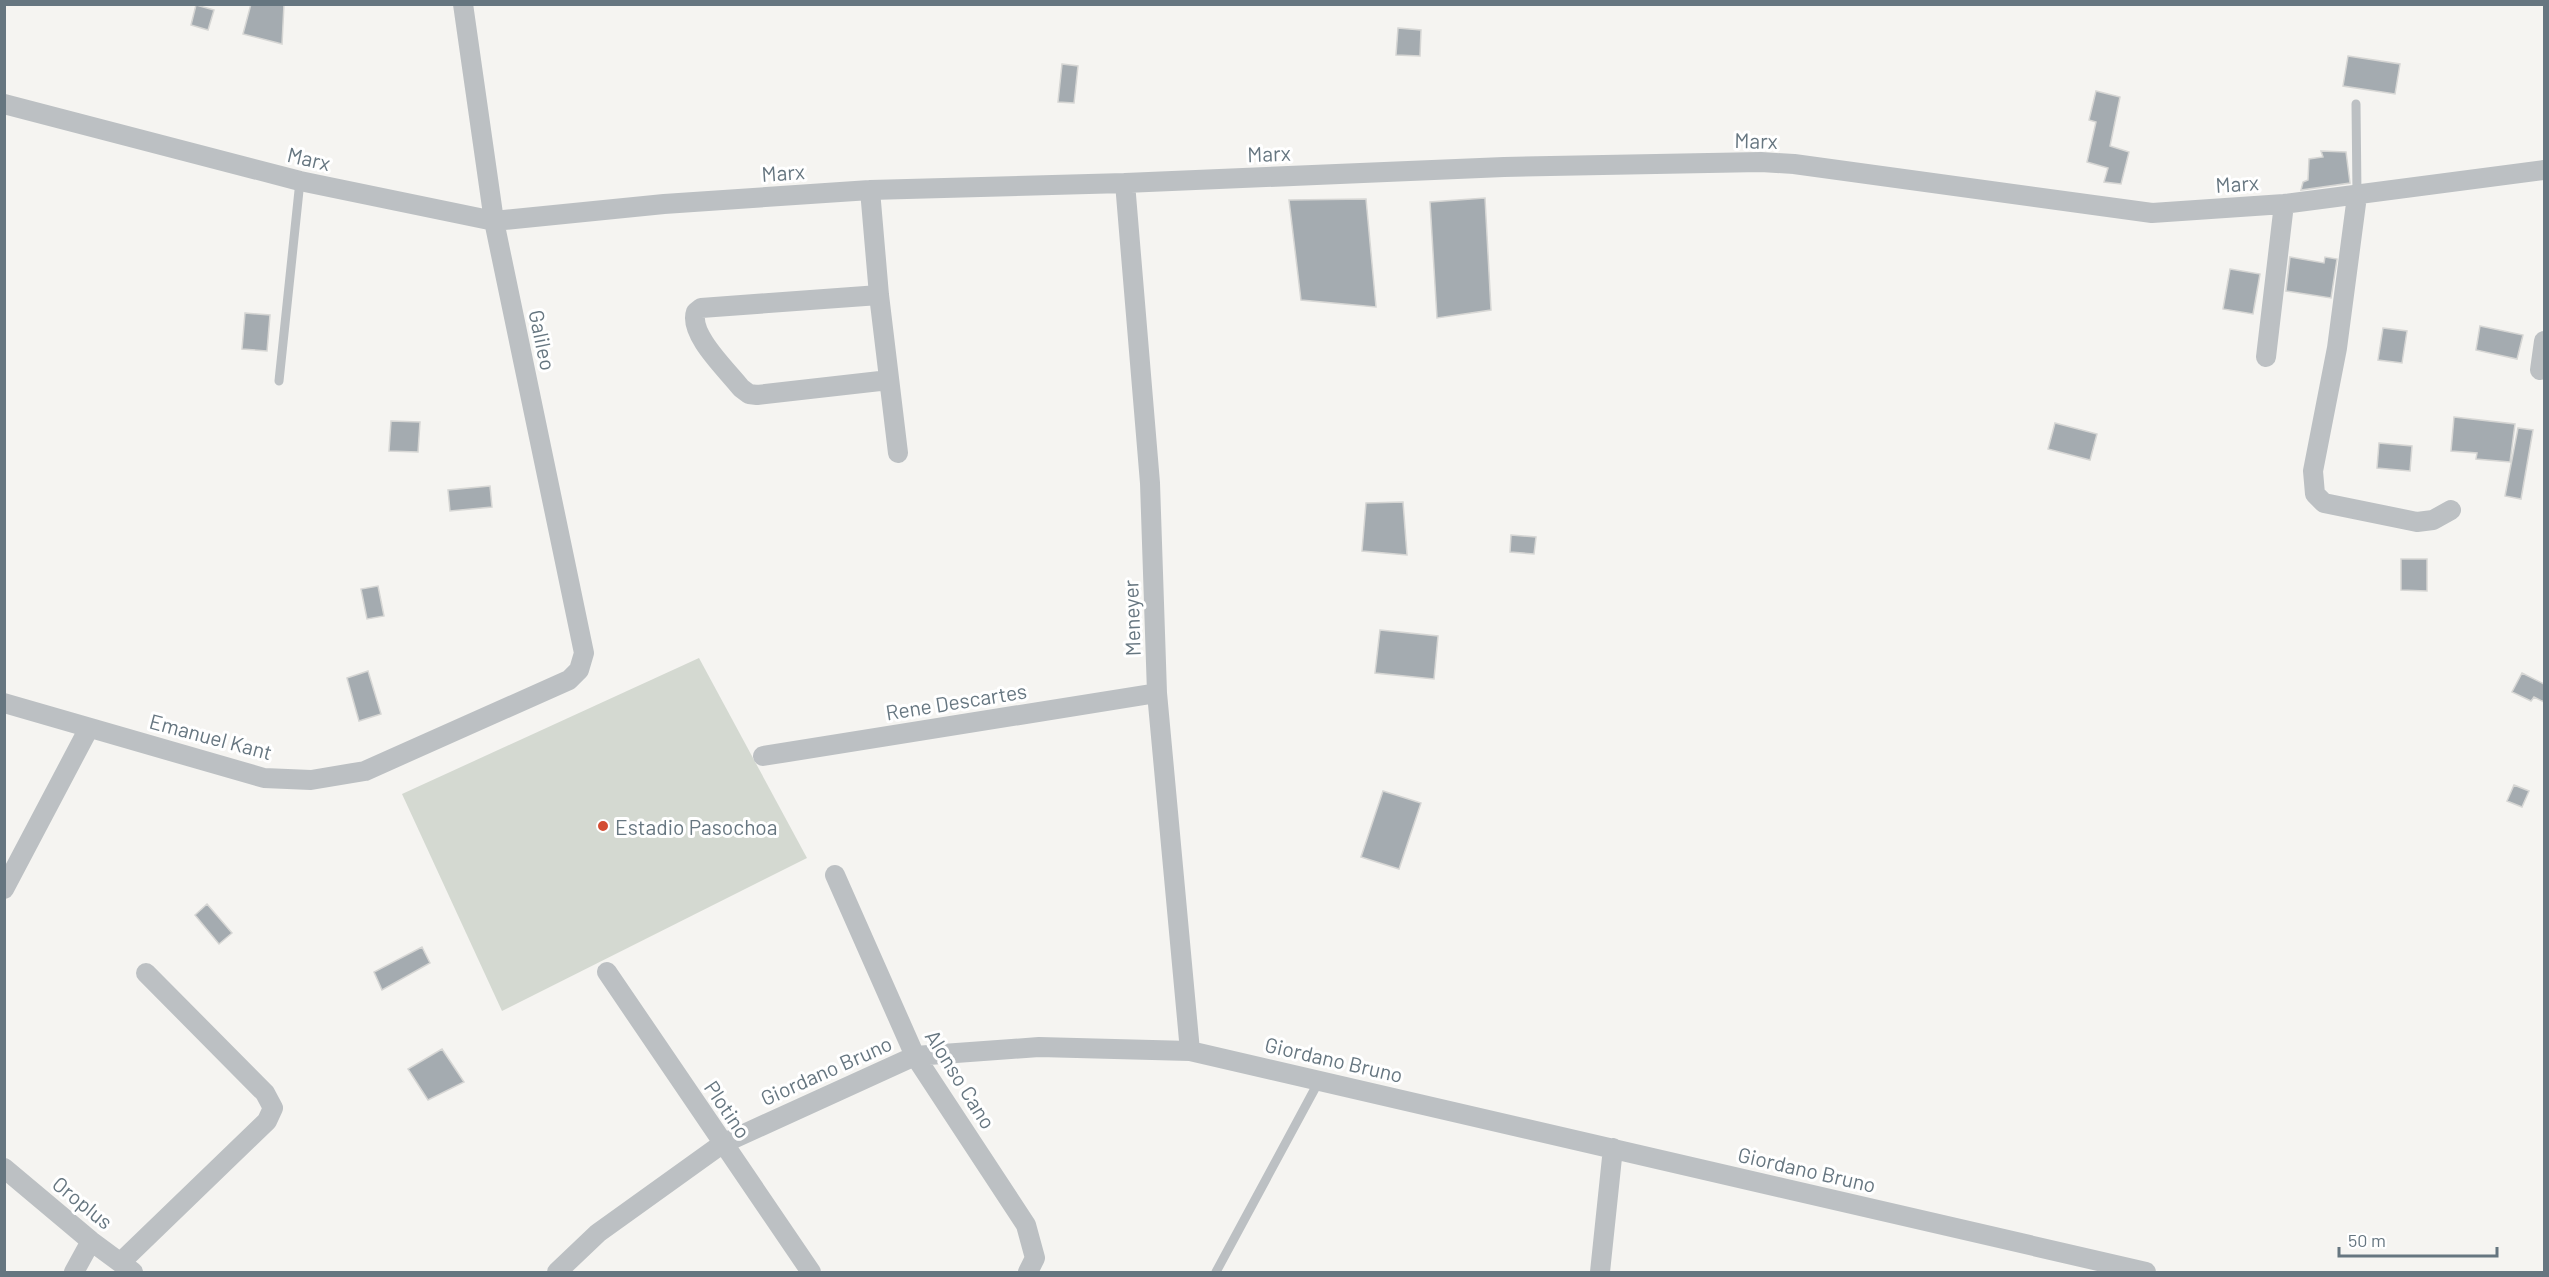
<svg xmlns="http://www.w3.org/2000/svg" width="2549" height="1277" font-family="Barlow,sans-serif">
	<rect width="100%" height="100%" fill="#f5f4f1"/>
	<!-- green -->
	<path fill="#d4d9d1" d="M699,658L807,858L502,1011L402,794Z"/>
	<!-- building -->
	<path fill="#a4abb0" stroke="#d6d6d4" stroke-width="1.5" d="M251,4H284L282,44L243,34Z
		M196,5L214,10L208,30L191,25Z
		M1398,28L1421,30L1420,56L1396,55Z
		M2348,56L2400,64L2395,94L2343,86Z
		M1062,64L1078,66L1074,103L1058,102Z
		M2096,91L2120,97L2110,146L2129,152L2121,184L2104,182L2108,168L2087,162L2096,122L2089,120Z
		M2321,151L2346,152L2350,183L2301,190L2303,182L2308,180L2309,159L2323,157Z
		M1485,198L1491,310L1437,318L1430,202Z
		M1366,199L1376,307L1301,300L1289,200Z
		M2290,257L2324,263L2325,257L2337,259L2331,298L2286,291Z
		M2230,269L2260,274L2253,314L2223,309Z
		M245,313L270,315L267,351L242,349Z
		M2480,326L2523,335L2517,359L2476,350Z
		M2383,328L2407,331L2402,363L2378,360Z
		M2454,417L2515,424L2510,462L2476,459L2477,453L2451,451Z
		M391,421L420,422L418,452L389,451Z
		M2055,423L2097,434L2090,460L2048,449Z
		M2518,428L2533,430L2521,499L2505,496Z
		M2379,443L2412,446L2410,471L2377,468Z
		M490,486L492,507L450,511L448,490Z
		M1403,502L1407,555L1362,551L1366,503Z
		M1511,535L1536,537L1534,554L1510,552Z
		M2401,559H2427V591L2401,590Z
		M378,586L384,616L367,619L361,589Z
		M1380,630L1438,636L1434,679L1375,673Z
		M368,671L381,714L359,721L347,678Z
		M2522,673L2544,684V702L2534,697L2531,701L2512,692Z
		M2514,785L2529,791L2522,807L2507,801Z
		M1383,791L1421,803L1399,869L1361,857Z
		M207,904L232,933L219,944L195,915Z
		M422,947L430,963L382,990L374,972Z
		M442,1049L464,1082L428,1100L408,1069Z"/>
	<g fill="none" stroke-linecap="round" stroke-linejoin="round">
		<!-- service -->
		<path stroke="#bcc0c3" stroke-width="9" d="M2356,104L2357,194
			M279,381L300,181
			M1216,1272L1319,1081"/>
		<!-- minor -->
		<path stroke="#bcc0c3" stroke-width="20" d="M4,104L300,181L494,221L664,204L870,190L1125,183L1504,167L1761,162L1794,164L2152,213L2284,204L2544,170
			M1125,183L1150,483L1157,693L1190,1051
			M870,190L879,295L898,453
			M2357,196L2337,348L2313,471L2315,494L2324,503L2417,522L2433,520L2451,510
			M879,295L701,308L696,312C688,334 728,371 741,388L749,394L757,395L889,380
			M2266,357L2284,204
			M2540,370L2544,341
			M4,703L264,778L311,780L365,771L569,680L579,670L584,653L494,221L463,4
			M763,756L1157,693
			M835,875L915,1056L1026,1225L1035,1258L1028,1272
			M4,889L89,728
			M607,972L811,1272
			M4,1168L91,1241L133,1272
			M121,1262L267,1121L273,1108L265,1093L146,973
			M74,1272L91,1241
			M557,1272L598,1233L722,1144L915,1056L1039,1047L1190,1051L2146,1272
			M1600,1272L1613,1148"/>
	</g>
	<!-- markers -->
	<circle fill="#d34c32" stroke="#fff" stroke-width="2" cx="603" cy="826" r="6"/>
	<g text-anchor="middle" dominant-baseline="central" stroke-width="6" stroke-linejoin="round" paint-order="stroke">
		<!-- street labels -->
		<g font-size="21" fill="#667680" stroke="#fff">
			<text transform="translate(1756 140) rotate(1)">Marx</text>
			<text transform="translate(1269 153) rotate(-2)">Marx</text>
			<text transform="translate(309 158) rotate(13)">Marx</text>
			<text transform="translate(783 172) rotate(-4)">Marx</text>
			<text transform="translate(2237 183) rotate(-4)">Marx</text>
			<text transform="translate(543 340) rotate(78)">Galileo</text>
			<text transform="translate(1131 618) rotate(-92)">Meneyer</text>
			<text transform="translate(956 701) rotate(-9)">Rene Descartes</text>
			<text transform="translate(211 736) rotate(15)">Emanuel Kant</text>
			<text transform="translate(1334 1059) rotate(13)">Giordano Bruno</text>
			<text transform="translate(826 1070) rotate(-24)">Giordano Bruno</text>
			<text transform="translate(961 1079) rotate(58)">Alonso Cano</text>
			<text transform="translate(728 1109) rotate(56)">Plotino</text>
			<text transform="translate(1807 1169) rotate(13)">Giordano Bruno</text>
			<text transform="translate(83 1202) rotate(39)">Oroplus</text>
		</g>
		<!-- poi labels -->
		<g font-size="21" fill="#667680" stroke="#fff" text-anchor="start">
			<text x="615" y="826">Estadio Pasochoa</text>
		</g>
	</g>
	<!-- border -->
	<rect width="2549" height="1277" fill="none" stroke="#667680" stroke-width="12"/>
	<!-- scale -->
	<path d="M2339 1247v9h158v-9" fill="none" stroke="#667680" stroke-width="3"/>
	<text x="2348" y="1247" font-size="18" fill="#667680" stroke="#ffffff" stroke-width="4.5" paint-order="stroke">50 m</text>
</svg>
